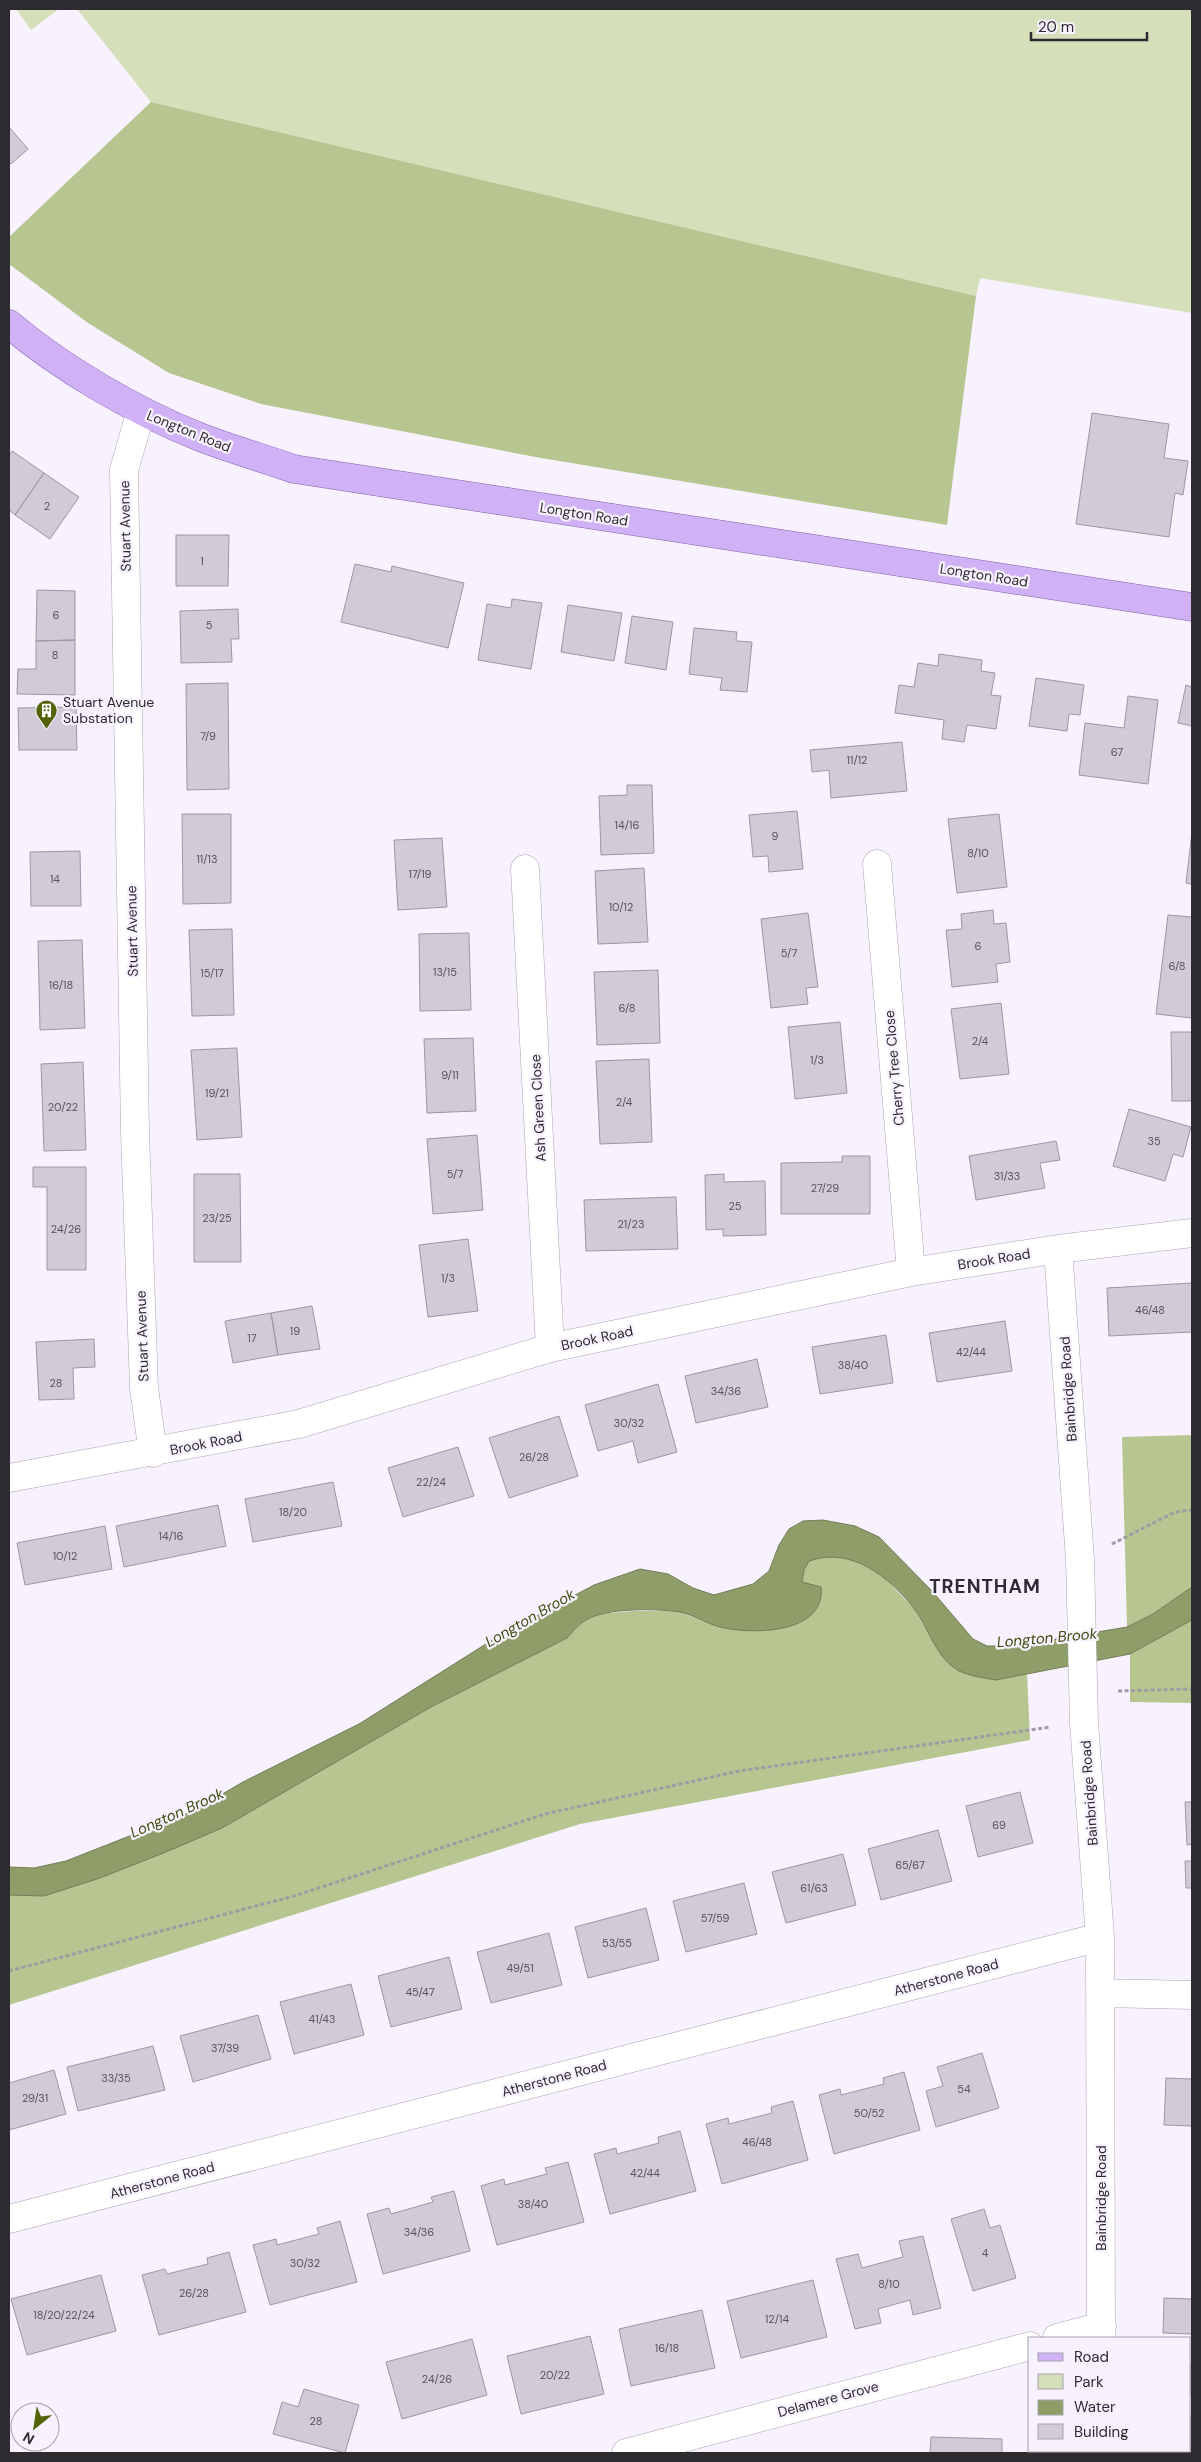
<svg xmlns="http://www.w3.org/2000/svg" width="1201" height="2462" font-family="'DM Sans',sans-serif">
	<rect width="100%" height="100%" fill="#f7f2fe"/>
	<!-- green -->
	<path fill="#d5dfba" d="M16,9H59L31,30Z
		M77,9H1192V313L980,278L976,296L151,102Z"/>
	<!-- forest -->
	<path fill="#b7c590" d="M151,102L976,296L947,525L541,458L261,404L169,373L88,323L9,264V237Z
		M1192,1435V1587L1153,1614L1127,1627L1122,1437Z
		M824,1555L855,1560L882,1575L915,1610L938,1650L996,1680L1027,1673L1030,1740L580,1824L9,2005V1895L44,1896L100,1878L166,1852L222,1828L431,1707L567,1638L584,1621L598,1614L632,1611H676L720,1627L802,1582L804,1570L809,1561Z
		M1192,1620V1703L1130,1702V1654Z"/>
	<!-- water -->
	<path fill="#8f9d69" stroke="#727b58" d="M823,1520L855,1526L879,1537L932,1591L973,1639L987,1646H1014L1127,1627L1153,1614L1192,1587V1620L1130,1654L996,1680C984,1678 970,1676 959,1671C936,1658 929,1629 915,1610C890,1577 851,1546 809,1561L804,1570L802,1582L821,1587C826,1634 752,1635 720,1627C705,1623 689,1612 673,1611C650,1609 606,1608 586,1620C579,1624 573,1632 567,1638L431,1707L222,1828L166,1852L100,1878L44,1896L9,1895V1867L34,1868L66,1861L193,1811L243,1782L359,1724L497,1637L594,1585L640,1569L668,1574L693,1588L714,1595L753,1584L769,1571L779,1545L789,1529L803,1521Z"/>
	<!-- building -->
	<path fill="#d0cbd7" stroke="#9c97a3" d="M9,127L28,149L11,164L9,162Z
		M1092,413L1169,424L1164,458L1188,461L1183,495L1175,493L1169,537L1076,524Z
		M12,451L44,473L15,515L9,510V456Z
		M44,473L79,497L50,539L15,515Z
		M176,535H229L228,586H176Z
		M355,564L391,572L392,566L464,583L448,648L341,622Z
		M37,590L75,591V640L36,641Z
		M512,599L542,603L531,669L478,660L487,604L511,608Z
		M568,605L622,613L614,661L561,652Z
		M238,609L239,639H231L232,662L181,663L180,611Z
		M632,616L673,622L666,670L625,663Z
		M694,628L737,632L736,641L752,642L747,692L720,690L722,678L689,674Z
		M75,640V695L17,694L18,669H36V641Z
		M939,654L982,660L981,671L995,673L991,695L1001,696L996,729L967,725L964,742L942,739L944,720L895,713L899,685L914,687L918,663L938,666Z
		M1036,678L1084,685L1080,715L1069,714L1067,731L1029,726Z
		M228,683L229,789L187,790L186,684Z
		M1186,685L1192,687V726L1178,723Z
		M1128,696L1158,700L1148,784L1079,775L1085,723L1124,728Z
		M76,707L77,750H19L18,708Z
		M902,742L907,791L831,798L829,770L812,772L810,750Z
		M627,785H652L654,853L601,855L599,796L627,795Z
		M797,811L803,869L769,872L768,856L753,857L749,815Z
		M182,814H231V903L183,904Z
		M999,814L1007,887L957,893L948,819Z
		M1192,832V884L1186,883Z
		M442,838L447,907L398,910L394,840Z
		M80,851L81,906H31L30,852Z
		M644,868L648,942L598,944L595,871Z
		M993,910L994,924L1006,923L1010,962L996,964L998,982L952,987L946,930L962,929L961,914Z
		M808,913L818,987L806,988L808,1004L771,1008L761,919Z
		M1168,915L1192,917V1018L1156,1014Z
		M232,929L234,1015L192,1016L189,930Z
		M469,933L471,1010L420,1011L419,934Z
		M82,940L85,1028L40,1030L38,941Z
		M658,970L660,1043L597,1045L594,972Z
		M1001,1003L1009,1074L960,1079L951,1009Z
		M840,1022L847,1093L795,1099L788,1027Z
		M1171,1032H1192V1101H1172Z
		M473,1038L476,1111L427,1113L424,1039Z
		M237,1048L242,1137L197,1140L191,1050Z
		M649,1059L652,1142L600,1144L596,1061Z
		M83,1062L86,1150L44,1151L41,1064Z
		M1129,1109L1191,1127L1183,1157L1173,1154L1165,1181L1113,1166Z
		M477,1135L483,1210L433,1214L427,1139Z
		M1056,1141L1060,1160L1040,1163L1045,1188L976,1200L969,1156Z
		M842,1156H870V1214H781V1163L842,1162Z
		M33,1167H86V1270H47V1187H33Z
		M194,1174H240L241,1262H194Z
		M724,1174V1182L765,1181L766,1235L723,1236V1229L706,1230L705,1175Z
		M676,1197L678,1249L586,1251L584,1200Z
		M468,1239L478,1311L428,1317L419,1245Z
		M1192,1283V1332L1109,1336L1107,1288Z
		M312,1306L320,1349L278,1355L271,1313Z
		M271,1313L278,1355L233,1363L225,1321Z
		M1005,1321L1012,1371L937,1382L929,1333Z
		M886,1335L893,1383L820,1394L812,1347Z
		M94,1339L95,1367L73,1368L74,1399L39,1400L36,1342Z
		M757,1359L768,1407L696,1423L685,1376Z
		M658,1384L677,1452L638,1463L633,1441L598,1451L585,1405Z
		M559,1416L578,1476L509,1498L489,1438Z
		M458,1447L474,1496L403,1517L388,1468Z
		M333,1482L342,1526L253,1542L245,1499Z
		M218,1505L226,1546L124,1567L116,1526Z
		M105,1526L112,1569L25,1585L17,1543Z
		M1020,1792L1033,1843L978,1857L966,1806Z
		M1185,1802H1192V1844L1187,1845Z
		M938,1830L952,1881L881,1900L868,1849Z
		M843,1854L856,1905L786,1923L772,1872Z
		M1185,1861H1192V1888H1186Z
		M744,1883L757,1934L686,1952L673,1901Z
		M646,1908L659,1960L588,1978L575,1927Z
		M549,1933L562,1985L491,2003L477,1952Z
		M449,1957L462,2009L391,2027L378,1976Z
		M351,1984L364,2035L294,2054L280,2002Z
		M258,2015L271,2059L193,2082L180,2036Z
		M153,2046L165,2090L78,2111L67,2067Z
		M982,2053L999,2108L936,2127L926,2091L943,2086L937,2067Z
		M54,2070L66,2114L9,2130V2083Z
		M904,2072L920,2130L834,2154L819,2095L840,2089L841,2095L884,2084L883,2078Z
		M1166,2078L1192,2079V2126L1164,2125Z
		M793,2101L808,2160L722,2184L706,2124L728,2118L729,2124L772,2113L771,2107Z
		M680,2131L696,2191L610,2214L594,2154L616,2148L617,2154L659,2143L658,2137Z
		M568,2162L584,2222L497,2245L481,2186L504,2179L505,2185L547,2174L545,2168Z
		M454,2191L470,2251L383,2274L367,2214L389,2208L391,2214L433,2202L431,2197Z
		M984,2209L990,2228L1000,2225L1016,2278L973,2291L951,2219Z
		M340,2221L357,2282L270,2305L253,2245L276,2239L277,2245L319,2234L317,2228Z
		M923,2236L941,2308L913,2315L910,2300L878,2309L881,2323L855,2329L836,2259L858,2254L862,2268L903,2257L899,2241Z
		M229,2252L246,2312L159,2335L142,2275L165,2269L167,2274L208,2264L207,2258Z
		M101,2275L116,2331L27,2355L11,2299Z
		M813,2280L827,2337L741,2358L727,2301Z
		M1164,2298L1192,2299V2334L1163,2333Z
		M702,2310L715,2368L631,2386L619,2329Z
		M590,2336L604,2394L521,2414L507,2356Z
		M472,2339L487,2395L402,2419L386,2362Z
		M1190,2364H1192V2395H1190Z
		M304,2389L359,2405L345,2453L273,2434L282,2402L298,2407Z
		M1190,2417H1192V2453H1186V2451H1190Z
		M931,2437L1002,2439V2453H930Z"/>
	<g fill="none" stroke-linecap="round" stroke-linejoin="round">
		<defs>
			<path id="minor" d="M141,411L124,470L135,1132L144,1388L153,1453
				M877,864L911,1272
				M525,869L550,1348
				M1058,1249L1080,1560L1084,1723L1100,1937L1101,2338
				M9,1478L299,1424L550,1348L911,1272L1058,1249L1192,1233
				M1101,1993L1192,1995
				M9,2219L1100,1937
				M1057,2338L1102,2326
				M626,2453L1030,2346
				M1091,2453V2451"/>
			<path id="primary" d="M9,324C61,368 136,412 200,437C230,449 263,458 294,469L1192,607"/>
		</defs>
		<!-- minor casing -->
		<use href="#minor" stroke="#a8a4af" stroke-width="29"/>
		<!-- primary casing -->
		<use href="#primary" stroke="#8460ac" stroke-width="29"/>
		<!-- path -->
		<path stroke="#9f9ba3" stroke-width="3" stroke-dasharray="4 2.5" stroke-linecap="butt" d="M1112,1544L1175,1512L1192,1510
			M1118,1691L1192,1689
			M9,1971L294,1896L545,1814L739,1771L1051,1727"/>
		<!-- minor -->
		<use href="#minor" stroke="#fff" stroke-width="28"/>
		<!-- primary -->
		<use href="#primary" stroke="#d1b1f5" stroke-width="28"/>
	</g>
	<!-- icons -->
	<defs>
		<symbol id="building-pin" viewBox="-11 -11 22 30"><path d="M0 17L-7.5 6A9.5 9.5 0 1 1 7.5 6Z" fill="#546308" stroke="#f7f2fe"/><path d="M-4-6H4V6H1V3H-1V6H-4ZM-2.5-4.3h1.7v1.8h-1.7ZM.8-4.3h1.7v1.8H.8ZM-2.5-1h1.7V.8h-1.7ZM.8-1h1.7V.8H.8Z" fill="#fff"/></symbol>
	</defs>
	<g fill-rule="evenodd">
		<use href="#building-pin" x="34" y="698" width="25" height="34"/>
	</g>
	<g text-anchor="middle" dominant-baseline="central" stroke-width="4.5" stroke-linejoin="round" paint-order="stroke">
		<!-- number labels -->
		<g font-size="11" fill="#565359">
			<text x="47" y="506">2</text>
			<text x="202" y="561">1</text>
			<text x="56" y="615">6</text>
			<text x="209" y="625">5</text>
			<text x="55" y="655">8</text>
			<text x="208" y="736">7/9</text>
			<text x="1117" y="752">67</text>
			<text x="857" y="760">11/12</text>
			<text x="627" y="825">14/16</text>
			<text x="775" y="836">9</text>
			<text x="978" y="853">8/10</text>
			<text x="207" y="859">11/13</text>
			<text x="420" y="874">17/19</text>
			<text x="55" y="879">14</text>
			<text x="621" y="907">10/12</text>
			<text x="978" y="946">6</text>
			<text x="789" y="953">5/7</text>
			<text x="1177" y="966">6/8</text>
			<text x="445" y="972">13/15</text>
			<text x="212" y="973">15/17</text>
			<text x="61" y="985">16/18</text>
			<text x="627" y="1008">6/8</text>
			<text x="980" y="1041">2/4</text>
			<text x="817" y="1060">1/3</text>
			<text x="450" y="1075">9/11</text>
			<text x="217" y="1093">19/21</text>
			<text x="624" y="1102">2/4</text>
			<text x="63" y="1107">20/22</text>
			<text x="1154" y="1141">35</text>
			<text x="455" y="1174">5/7</text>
			<text x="1007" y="1176">31/33</text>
			<text x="825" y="1188">27/29</text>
			<text x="735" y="1206">25</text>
			<text x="217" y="1218">23/25</text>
			<text x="631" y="1224">21/23</text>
			<text x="66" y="1229">24/26</text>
			<text x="448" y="1278">1/3</text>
			<text x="1150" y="1310">46/48</text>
			<text x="295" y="1331">19</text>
			<text x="252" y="1338">17</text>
			<text x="971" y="1352">42/44</text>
			<text x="853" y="1365">38/40</text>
			<text x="56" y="1383">28</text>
			<text x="726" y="1391">34/36</text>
			<text x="629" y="1423">30/32</text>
			<text x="534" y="1457">26/28</text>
			<text x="431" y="1482">22/24</text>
			<text x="293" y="1512">18/20</text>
			<text x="171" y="1536">14/16</text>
			<text x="65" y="1556">10/12</text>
			<text x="999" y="1825">69</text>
			<text x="910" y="1865">65/67</text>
			<text x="814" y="1888">61/63</text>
			<text x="715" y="1918">57/59</text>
			<text x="617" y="1943">53/55</text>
			<text x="520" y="1968">49/51</text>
			<text x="420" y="1992">45/47</text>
			<text x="322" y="2019">41/43</text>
			<text x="225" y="2048">37/39</text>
			<text x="116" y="2078">33/35</text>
			<text x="964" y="2089">54</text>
			<text x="35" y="2098">29/31</text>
			<text x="869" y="2113">50/52</text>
			<text x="757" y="2142">46/48</text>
			<text x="645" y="2173">42/44</text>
			<text x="533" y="2204">38/40</text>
			<text x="419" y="2232">34/36</text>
			<text x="985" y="2253">4</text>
			<text x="305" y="2263">30/32</text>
			<text x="889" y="2284">8/10</text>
			<text x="194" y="2293">26/28</text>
			<text x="64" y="2315">18/20/22/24</text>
			<text x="777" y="2319">12/14</text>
			<text x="667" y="2348">16/18</text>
			<text x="555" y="2375">20/22</text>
			<text x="437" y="2379">24/26</text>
			<text x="316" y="2421">28</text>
		</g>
		<!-- street labels -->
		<g font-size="14" fill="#2d2b2f" stroke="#f7f2fe">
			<text transform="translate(189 431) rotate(22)">Longton Road</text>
			<text transform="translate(584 514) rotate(9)">Longton Road</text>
			<text transform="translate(125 526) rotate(-91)">Stuart Avenue</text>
			<text transform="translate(984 575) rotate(9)">Longton Road</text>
			<text transform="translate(132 931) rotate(-91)">Stuart Avenue</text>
			<text transform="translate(894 1068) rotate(-95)">Cherry Tree Close</text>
			<text transform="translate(538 1108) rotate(-93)">Ash Green Close</text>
			<text transform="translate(994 1259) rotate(-9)">Brook Road</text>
			<text transform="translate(142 1336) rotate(-92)">Stuart Avenue</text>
			<text transform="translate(597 1338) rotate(-12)">Brook Road</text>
			<text transform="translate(1068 1389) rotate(-94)">Bainbridge Road</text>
			<text transform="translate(206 1443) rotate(-11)">Brook Road</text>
			<text transform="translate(1089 1793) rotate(-94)">Bainbridge Road</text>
			<text transform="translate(946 1977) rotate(-15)">Atherstone Road</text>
			<text transform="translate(554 2078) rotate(-15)">Atherstone Road</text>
			<text transform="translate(162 2180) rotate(-15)">Atherstone Road</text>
			<text transform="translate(1101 2198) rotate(-90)">Bainbridge Road</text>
			<text transform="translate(828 2399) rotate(-15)">Delamere Grove</text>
		</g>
		<!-- poi labels -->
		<g font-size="14" fill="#2d2b2f" stroke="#f7f2fe" text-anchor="start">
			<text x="63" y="702">Stuart Avenue<tspan x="63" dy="16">Substation</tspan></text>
		</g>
		<!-- water labels -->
		<g font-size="15" font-style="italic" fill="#3f4a0e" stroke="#f7f2fe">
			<text transform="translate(530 1618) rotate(-30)">Longton Brook</text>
			<text transform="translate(1047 1638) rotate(-5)">Longton Brook</text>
			<text transform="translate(177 1813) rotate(-24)">Longton Brook</text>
		</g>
		<!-- district labels -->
		<g font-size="19" font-weight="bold" letter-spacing="1" fill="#2f2b34" stroke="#f7f2fe">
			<text x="985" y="1586">TRENTHAM</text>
		</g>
	</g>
	<!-- border -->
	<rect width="1201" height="2462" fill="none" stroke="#2d2b2f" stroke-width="20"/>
	<!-- legend -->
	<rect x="1028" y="2337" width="162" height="115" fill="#f7f2fe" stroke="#a6a2ab"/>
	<rect x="1038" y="2353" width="25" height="8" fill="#d1b1f5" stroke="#a6a2ab"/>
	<text x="1074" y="2362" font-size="15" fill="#2d2b2f">Road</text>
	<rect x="1038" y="2374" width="25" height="15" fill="#d5dfba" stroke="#a6a2ab"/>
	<text x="1074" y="2387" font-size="15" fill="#2d2b2f">Park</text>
	<rect x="1038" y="2400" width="25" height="15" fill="#8f9d69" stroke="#a6a2ab"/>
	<text x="1074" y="2412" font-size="15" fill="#2d2b2f">Water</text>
	<rect x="1038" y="2424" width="25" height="15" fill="#d0cbd7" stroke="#a6a2ab"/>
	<text x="1074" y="2437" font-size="15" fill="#2d2b2f">Building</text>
	<!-- north arrow -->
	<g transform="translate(35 2427) rotate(210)"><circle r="24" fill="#f7f2fe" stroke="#a6a2ab"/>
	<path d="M0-4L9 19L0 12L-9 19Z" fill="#546308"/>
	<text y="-8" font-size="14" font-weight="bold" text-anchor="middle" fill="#2d2b2f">N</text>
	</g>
	<!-- scale -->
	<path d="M1031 32v8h116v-8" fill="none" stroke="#2d2b2f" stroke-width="2.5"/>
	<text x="1038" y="32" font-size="15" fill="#2d2b2f" stroke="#f7f2fe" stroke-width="4" paint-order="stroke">20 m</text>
</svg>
